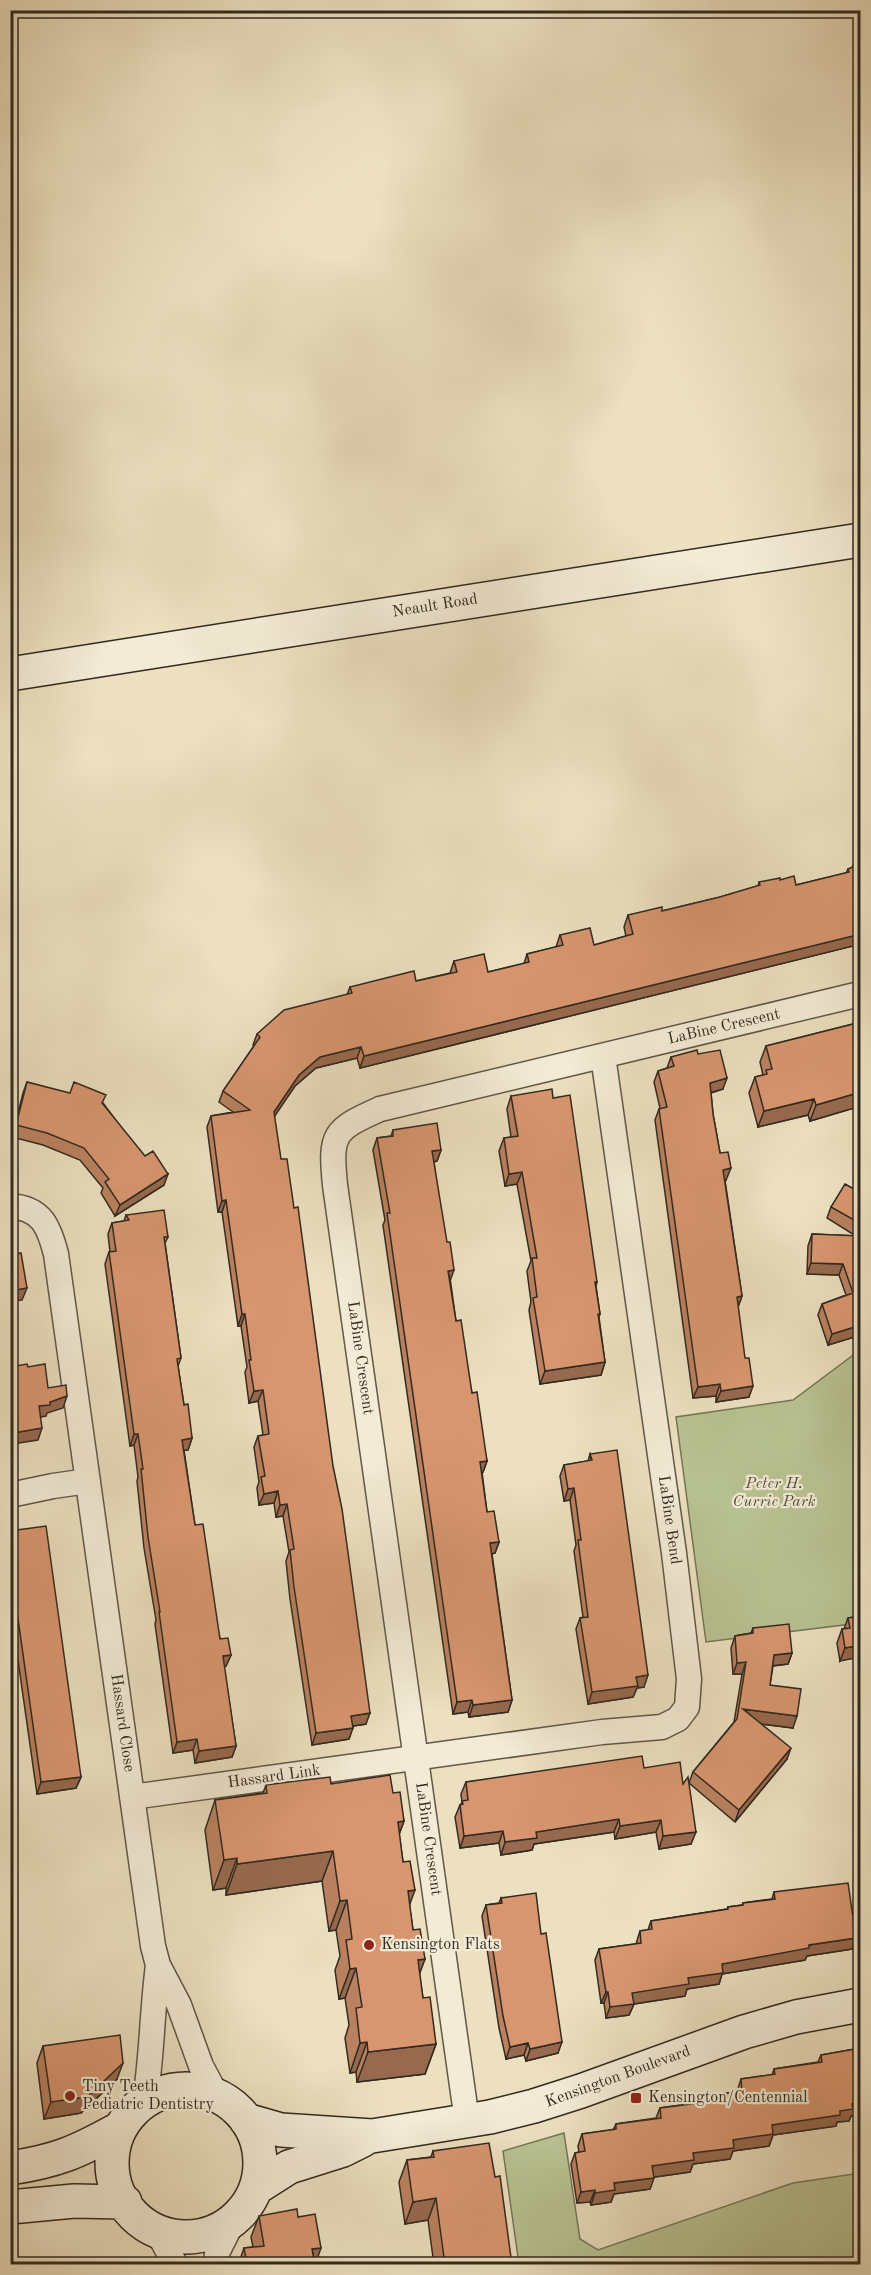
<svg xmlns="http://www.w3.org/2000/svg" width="871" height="2275" font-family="'Old Standard TT',serif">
	<rect width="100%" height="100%" fill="#ece0c0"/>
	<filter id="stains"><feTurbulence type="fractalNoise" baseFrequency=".00333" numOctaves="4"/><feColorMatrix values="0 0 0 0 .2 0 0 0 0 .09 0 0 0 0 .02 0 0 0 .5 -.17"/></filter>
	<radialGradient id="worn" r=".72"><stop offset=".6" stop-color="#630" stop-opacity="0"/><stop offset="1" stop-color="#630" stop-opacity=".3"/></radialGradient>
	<!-- green -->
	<path fill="#b8c292" stroke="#757658" stroke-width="1.5" d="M860,1350V1623L706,1642L676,1417L793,1400Z
		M564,2133L580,2239L598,2250L793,2183L860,2173V2264H519L503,2151Z"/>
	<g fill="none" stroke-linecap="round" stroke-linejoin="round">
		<defs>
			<path id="minor" d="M10,1206C42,1208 49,1227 56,1254L153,1946L158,1965L179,2005L201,2066L217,2096
				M10,1495L53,1486L88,1481
				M132,1797L602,1732L662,1727L678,1719L687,1707L689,1679L674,1553L603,1056
				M145,2101C152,2056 152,2011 158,1965
				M467,2121L335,1185C330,1134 333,1130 380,1109L860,994
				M157,2231L175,2264
				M216,2264L217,2253L233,2221"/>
			<path id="secondary" d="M10,674L860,540
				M112 2163a74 74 0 1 1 148 0a74 74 0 1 1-148 0Z
				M246,2120L281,2130L372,2136L490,2117L534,2106L581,2091L744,2032L796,2017L860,2005
				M10,2168C57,2161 77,2152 117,2130
				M256,2188L289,2167L343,2150L363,2140
				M10,2207L74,2201L125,2202"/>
		</defs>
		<!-- minor casing -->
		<use href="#minor" stroke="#605747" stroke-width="27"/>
		<!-- secondary casing -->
		<use href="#secondary" stroke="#32291f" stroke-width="36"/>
		<!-- minor -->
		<use href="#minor" stroke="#f3ebd6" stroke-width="24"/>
		<!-- secondary -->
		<use href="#secondary" stroke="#f3ebd6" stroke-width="33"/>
	</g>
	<!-- wall -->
	<path fill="#ba8160" stroke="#32291f" stroke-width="1.5" d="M853,865L861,944L360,1068L357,1058L316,1068L295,1086L274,1116L366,1724L353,1726L349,1739L312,1745L290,1599L286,1561L289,1552L283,1516L276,1517L274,1503L259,1505L257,1488L259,1482L254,1447L258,1436L263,1435L258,1401L249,1403L245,1372L247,1367L241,1326H238L222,1212H218L207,1127L211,1116L233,1112L219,1102L223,1091L254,1046L253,1045L257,1034L347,995L350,987L416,981L450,973L454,961L488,972L524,964L527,954L556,947L560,935L594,945L626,936L624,927L628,915L662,911L720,897L758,886L759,882L780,880L796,885L846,873L848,869L852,868Z
		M861,1022V1106L810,1121L808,1115L758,1127L749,1093L755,1077L763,1075L760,1062L766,1046Z
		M698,1054L723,1089L711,1093L713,1114L720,1153L726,1180H725L742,1296L738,1307L749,1397L716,1402V1396L693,1398L655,1120L659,1109L660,1108L654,1082L658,1071L667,1068L671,1057Z
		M27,1082L103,1103L164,1185L115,1216L101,1193L103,1188L80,1160L43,1145L12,1137L23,1093Z
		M511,1096L597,1282L596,1286L600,1314L599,1317L605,1362L601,1375L540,1384L529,1310L531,1302L527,1271L531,1261L517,1184L505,1186L499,1151L504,1138L511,1137L507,1109Z
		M393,1130L441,1150L437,1161L434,1162L456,1321L487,1461L483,1472H482L487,1512L499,1542L495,1553L492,1554L512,1700L508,1712L469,1717L468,1712L453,1714L383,1225L385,1220L373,1150L377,1138L391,1136Z
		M861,1193V1335L828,1345L818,1315L822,1304L846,1295L839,1275L807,1274L808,1246L812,1234L856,1236L827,1218L831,1207Z
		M126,1215L168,1237L165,1243L181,1358L178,1366L184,1405L192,1438L188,1450H184L195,1525L220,1639L231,1655L226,1666L224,1667L236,1746L232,1757L195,1763L193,1750L173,1753L155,1624L156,1620L144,1548L137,1481L138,1477L134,1445L130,1446L105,1264L109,1252H110L108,1234L112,1223L124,1221Z
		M590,1454L644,1687L637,1688L633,1697L588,1704L576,1629L580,1618L583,1617L574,1551L576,1545L570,1500L564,1501L560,1476L564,1465L588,1461Z
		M10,1531L81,1777L76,1788L37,1794L10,1604Z
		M861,1616L840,1661L837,1643L842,1629H844L848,1618Z
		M753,1628L792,1653L788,1664L773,1666L770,1685L793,1728L761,1724L787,1759L735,1822L689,1783L693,1772L734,1722L742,1674H733L731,1648L735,1636L751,1633Z
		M644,1768L691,1844L659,1849L656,1832L615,1839L614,1832L534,1844L532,1850L501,1855L499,1843L460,1848L455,1817L460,1805L461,1804L462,1802L461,1794L466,1782Z
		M331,1784L393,1793L404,1821L399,1834L413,1930L425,1959L419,1973L423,1998L436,2044L425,2074L357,2082L356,2072L350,2073L345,2038L349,2025L345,1998L339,1999L335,1970L340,1956L336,1930L329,1931L322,1881L226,1895V1888L213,1890L205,1830L215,1800L263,1793L266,1785Z
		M774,1892L856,1938L852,1949L807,1956L805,1960L722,1974L719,1984L687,1989L685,1996L634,2004L629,2015L606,2018L604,2003H601L595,1960L599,1949L636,1944L640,1931L648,1930L651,1921L727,1909L728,1907L742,1905L743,1903L772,1899Z
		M501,1898L558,2053L526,2061L524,2055L506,2059L499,2028L482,1916L486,1905L499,1903Z
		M43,2046L117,2079L81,2113L44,2119L37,2063Z
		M861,2048V2114L851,2116L849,2121L837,2122L836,2126L773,2135L769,2146L733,2151L730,2159L693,2164L690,2172L654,2177L650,2189L614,2194L611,2202L591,2205L590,2202L577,2203L571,2164L575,2153L579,2152L578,2146L582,2134L613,2130L616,2124L656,2118L660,2108L694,2103L697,2097L737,2092L741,2079L772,2075L774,2069L818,2062L821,2055Z
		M433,2151L512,2265H434L428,2220L405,2224L399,2182L407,2160L431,2157Z
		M259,2216L298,2217L315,2265H238L244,2248L253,2247L251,2237Z"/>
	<!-- shaded-wall -->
	<path fill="#97694e" stroke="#32291f" stroke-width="1.5" d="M861,934V944L360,1068L364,1056Z
		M361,1047L357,1058L316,1068L295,1086L270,1123L274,1112L299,1075L320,1057Z
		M727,1078L723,1089L706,1094L710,1083Z
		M861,1092V1106L810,1121L816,1105Z
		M814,1099L808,1115L758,1127L764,1111Z
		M441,1150L437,1161L428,1163L432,1151Z
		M731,1168L726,1180L719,1181L723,1170Z
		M522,1172L517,1184L505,1186L509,1174Z
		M168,1174L164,1185L115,1216L120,1205Z
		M226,1200L222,1212H218L222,1201Z
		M811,1263L843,1264L839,1275L807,1274Z
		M454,1270L450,1281L448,1271Z
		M27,1288L22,1300L10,1301V1291Z
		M742,1296L738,1307L737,1297Z
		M242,1314H245L241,1326H238Z
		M861,1325V1335L828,1345L832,1334Z
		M605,1362L601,1375L540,1384L545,1371Z
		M720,1384L716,1396L693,1398L698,1387Z
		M753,1386L749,1397L716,1402L721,1391Z
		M263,1390L258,1401L249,1403L254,1391Z
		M67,1396L63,1408L47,1413L46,1416L35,1418L39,1406Z
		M42,1428L38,1440L12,1444L10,1448V1439L13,1433Z
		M134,1434H138L134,1445L130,1446Z
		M192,1438L188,1450L178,1451L182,1440Z
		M487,1461L483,1472L476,1473L480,1462Z
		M574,1488L570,1500L564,1501L568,1489Z
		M278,1491L274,1503L259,1505L264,1494Z
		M287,1504L283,1516L276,1517L280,1505Z
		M499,1542L495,1553L486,1555L490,1543Z
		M861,1645V1657L840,1661L845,1648Z
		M792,1653L788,1664L770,1666L774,1655Z
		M231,1655L226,1666L218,1667L223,1656Z
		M746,1662L742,1674H733L737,1663Z
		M648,1675L644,1687L637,1688L633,1697L588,1704L592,1692L636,1677Z
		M472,1700L468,1712L453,1714L457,1702Z
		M512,1700L508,1712L469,1717L473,1705Z
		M743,1709L797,1716L793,1728L738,1721Z
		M370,1713L366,1724L347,1727L351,1716Z
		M353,1728L349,1739L312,1745L316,1733Z
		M197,1739L193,1750L173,1753L177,1742Z
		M236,1746L232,1757L195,1763L199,1751Z
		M791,1748L787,1759L735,1822L739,1810Z
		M81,1777L76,1788L37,1794L41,1782Z
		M619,1819L614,1832L534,1844L532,1850L501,1855L505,1842L536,1832Z
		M661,1820L656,1832L615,1839L620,1826Z
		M404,1821L393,1851L398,1822Z
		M503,1831L499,1843L460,1848L464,1836Z
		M696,1832L691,1844L659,1849L663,1836Z
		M333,1851L322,1881L226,1895L237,1864Z
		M237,1858L226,1888L213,1890L224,1860Z
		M415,1890L404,1920L408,1891Z
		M347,1900L336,1930L329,1931L340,1901Z
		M856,1938L852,1949L807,1956L805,1960L722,1974L719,1984L687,1989L685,1996L634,2004L629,2015L606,2018L610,2007L632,1993L688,1978L722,1964L809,1945Z
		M425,1959L414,1989L418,1960Z
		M356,1968L345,1998L339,1999L350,1969Z
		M606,1992H608L604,2003H601Z
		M367,2042L356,2072L350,2073L360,2043Z
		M562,2042L558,2053L526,2061L530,2049Z
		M528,2043L524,2055L506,2059L510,2047Z
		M436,2044L425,2074L357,2082L368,2052Z
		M123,2063L117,2079L81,2113L44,2119L51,2102Z
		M861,2103V2114L851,2116L849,2121L837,2122L836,2126L773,2135L769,2146L733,2151L730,2159L693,2164L690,2172L648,2178L652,2166L733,2140L772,2125L840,2111L852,2104Z
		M654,2178L650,2189L614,2194L611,2202L591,2205L595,2193L614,2183Z
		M595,2190L590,2202L577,2203L581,2192Z
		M436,2198L428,2220L405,2224L413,2202Z
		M321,2248L315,2265L312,2249Z"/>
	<!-- building -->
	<path fill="#d89670" stroke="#32291f" stroke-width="1.5" d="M861,863V934L364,1056L361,1047L320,1057L299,1075L274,1112L281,1159H287L294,1208L298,1207L333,1466L342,1509L370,1713L351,1716L353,1728L316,1733L294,1587L290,1550L294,1549L287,1504L280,1505L278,1491L264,1494L261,1477L265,1476L258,1436L269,1434L263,1390L254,1391L249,1360H251L245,1314H242L226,1200L222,1201L211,1116L250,1110L223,1091L260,1037L257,1034L284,1010L352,993L350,987L414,971L416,981L457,972L454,961L484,954L488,972L529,962L527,954L563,945L560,935L590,928L594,945L633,934L628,915L662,907V911L720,897L760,885L759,882L780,878V880L794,876L796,885L849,872L848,869L853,867V865Z
		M861,1022V1092L816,1105L814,1099L764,1111L755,1077L767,1074L766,1070L772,1069L766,1046Z
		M697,1050L698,1054L720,1050L727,1078L710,1083L713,1114L720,1153L728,1152L731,1168L723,1170L742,1296L737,1297L745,1358H749L753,1386L721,1391L720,1384L698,1387L659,1109L667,1107L658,1071L674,1066L671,1057Z
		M27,1082L70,1093L74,1082L106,1095L102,1103L145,1156L153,1151L168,1174L120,1205L105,1182L109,1179L84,1148L47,1133L16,1125Z
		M552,1089L553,1098L570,1095L597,1282H595L600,1314H598L605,1362L545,1371L533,1298L537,1297L532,1258H537L522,1172L509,1174L504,1138L518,1136L511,1096Z
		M437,1123L441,1150L432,1151L447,1242H450L454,1270L448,1271L456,1321L461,1320L472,1393L477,1392L487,1461L480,1462L487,1512L494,1511L499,1542L490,1543L512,1700L473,1705L472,1700L457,1702L387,1213H390L377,1138L393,1136V1130Z
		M845,1184L861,1193V1224L831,1207Z
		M164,1210L168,1237H164L181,1358L177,1359L184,1405L188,1404L192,1438L182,1440L195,1525L203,1524L220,1639L228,1638L231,1655L223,1656L236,1746L199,1751L197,1739L177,1742L159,1612H160L148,1537L141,1469H143L138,1434H134L109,1252L116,1251L112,1223L129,1220L126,1215Z
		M812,1234L861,1236V1325L832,1334L822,1304L853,1293L843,1264L811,1263Z
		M14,1236L16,1254L21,1253L27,1288L10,1291V1237Z
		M27,1364L28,1367L45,1364L48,1388L66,1385L67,1396L50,1402V1405L39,1406L42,1428L13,1433L14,1439H10V1367Z
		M617,1450L648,1675L636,1677L638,1686L592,1692L580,1618L588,1617L578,1540H581L574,1488L568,1489L564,1465L592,1460L590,1454Z
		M46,1526L81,1777L41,1782L10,1562V1531Z
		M861,1616V1645L845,1648L842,1629L850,1628L848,1618Z
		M789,1624L792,1653L774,1655L770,1685L801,1689L797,1716L743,1709L791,1748L739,1810L693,1772L737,1719L746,1662L737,1663L735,1636L753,1633V1628Z
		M642,1756L644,1768L680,1762L683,1784L688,1777L696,1832L663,1836L661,1820L620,1826L619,1819L536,1832L537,1838L505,1842L503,1831L464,1836L460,1805L463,1804L462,1801L468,1800L466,1782Z
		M390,1775L393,1793L400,1792L404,1821L398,1822L403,1862L410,1861L415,1890L408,1891L413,1930L420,1929L425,1959L418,1960L423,1998L430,1997L436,2044L368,2052L367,2042L360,2043L356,2008L362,2007L356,1968L350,1969L346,1940L352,1939L347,1900L340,1901L333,1851L237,1864V1858L224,1860L215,1800L267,1793L266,1785L296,1781L330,1777L331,1784Z
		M848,1883L856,1938L809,1945V1948L722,1964L723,1973L688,1978L689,1984L632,1993L634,2004L610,2007L608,1992H606L599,1949L641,1943L640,1931L652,1929L651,1921L728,1909V1907L743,1905V1903L775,1899L774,1892Z
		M536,1893L541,1934L546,1933L562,2042L530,2049L528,2043L510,2047L503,2016L486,1905L502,1903L501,1898Z
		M120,2035L123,2063L87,2097L51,2102L43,2046Z
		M861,2048V2103L852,2104L853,2109L840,2111V2115L772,2125L773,2134L733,2140L734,2148L693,2153L694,2160L652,2166L654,2178L614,2183L615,2190L595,2193V2190L581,2192L575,2153L585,2151L582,2134L616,2129V2124L661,2118L660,2108L698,2103L697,2097L742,2091L741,2079L775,2074L774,2069L822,2062L821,2055Z
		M489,2143L495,2177L500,2176L512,2265H445L436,2198L413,2202L407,2160L434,2157L433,2151Z
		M297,2209L298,2217L315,2214L321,2248L312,2249L315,2265H247L244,2248L264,2246L259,2216Z"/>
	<!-- markers -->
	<g fill="#8f2418" stroke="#f3ebd6" stroke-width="2">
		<circle cx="369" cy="1945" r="6"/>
		<circle cx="70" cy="2096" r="6"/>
		<rect x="630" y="2092" width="12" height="12" rx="3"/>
	</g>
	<g text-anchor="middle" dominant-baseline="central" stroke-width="4.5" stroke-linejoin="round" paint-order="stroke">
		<!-- street labels -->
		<g font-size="16" fill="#32291f" stroke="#f3ebd6">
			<text transform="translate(435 606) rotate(-9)">Neault Road</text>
			<text transform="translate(724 1027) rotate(-13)">LaBine Crescent</text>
			<text transform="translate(360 1358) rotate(82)">LaBine Crescent</text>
			<text transform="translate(669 1520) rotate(82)">LaBine Bend</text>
			<text transform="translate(122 1723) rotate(82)">Hassard Close</text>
			<text transform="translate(274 1777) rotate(-8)">Hassard Link</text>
			<text transform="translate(428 1839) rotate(82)">LaBine Crescent</text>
			<text transform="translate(618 2077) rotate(-20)">Kensington Boulevard</text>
		</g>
		<!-- park labels -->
		<g font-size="16" font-style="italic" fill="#544f3c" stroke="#f3ebd6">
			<text x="774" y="1484">Peter H.<tspan x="774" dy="18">Currie Park</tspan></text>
		</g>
		<!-- poi labels -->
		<g font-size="16" fill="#32291f" stroke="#f3ebd6" text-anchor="start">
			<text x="381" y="1945">Kensington Flats</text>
			<text x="82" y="2087">Tiny Teeth<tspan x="82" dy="18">Pediatric Dentistry</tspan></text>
			<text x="648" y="2098">Kensington/Centennial</text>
		</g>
	</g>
	<!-- margin -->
	<rect width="871" height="2275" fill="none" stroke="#ece0c0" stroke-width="36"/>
	<rect x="12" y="12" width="847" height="2251" fill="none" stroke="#32291f" stroke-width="3"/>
	<rect x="18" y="18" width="835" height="2239" fill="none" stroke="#32291f" stroke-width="1.5"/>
	<rect width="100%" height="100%" filter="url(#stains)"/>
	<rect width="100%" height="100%" fill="url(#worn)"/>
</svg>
